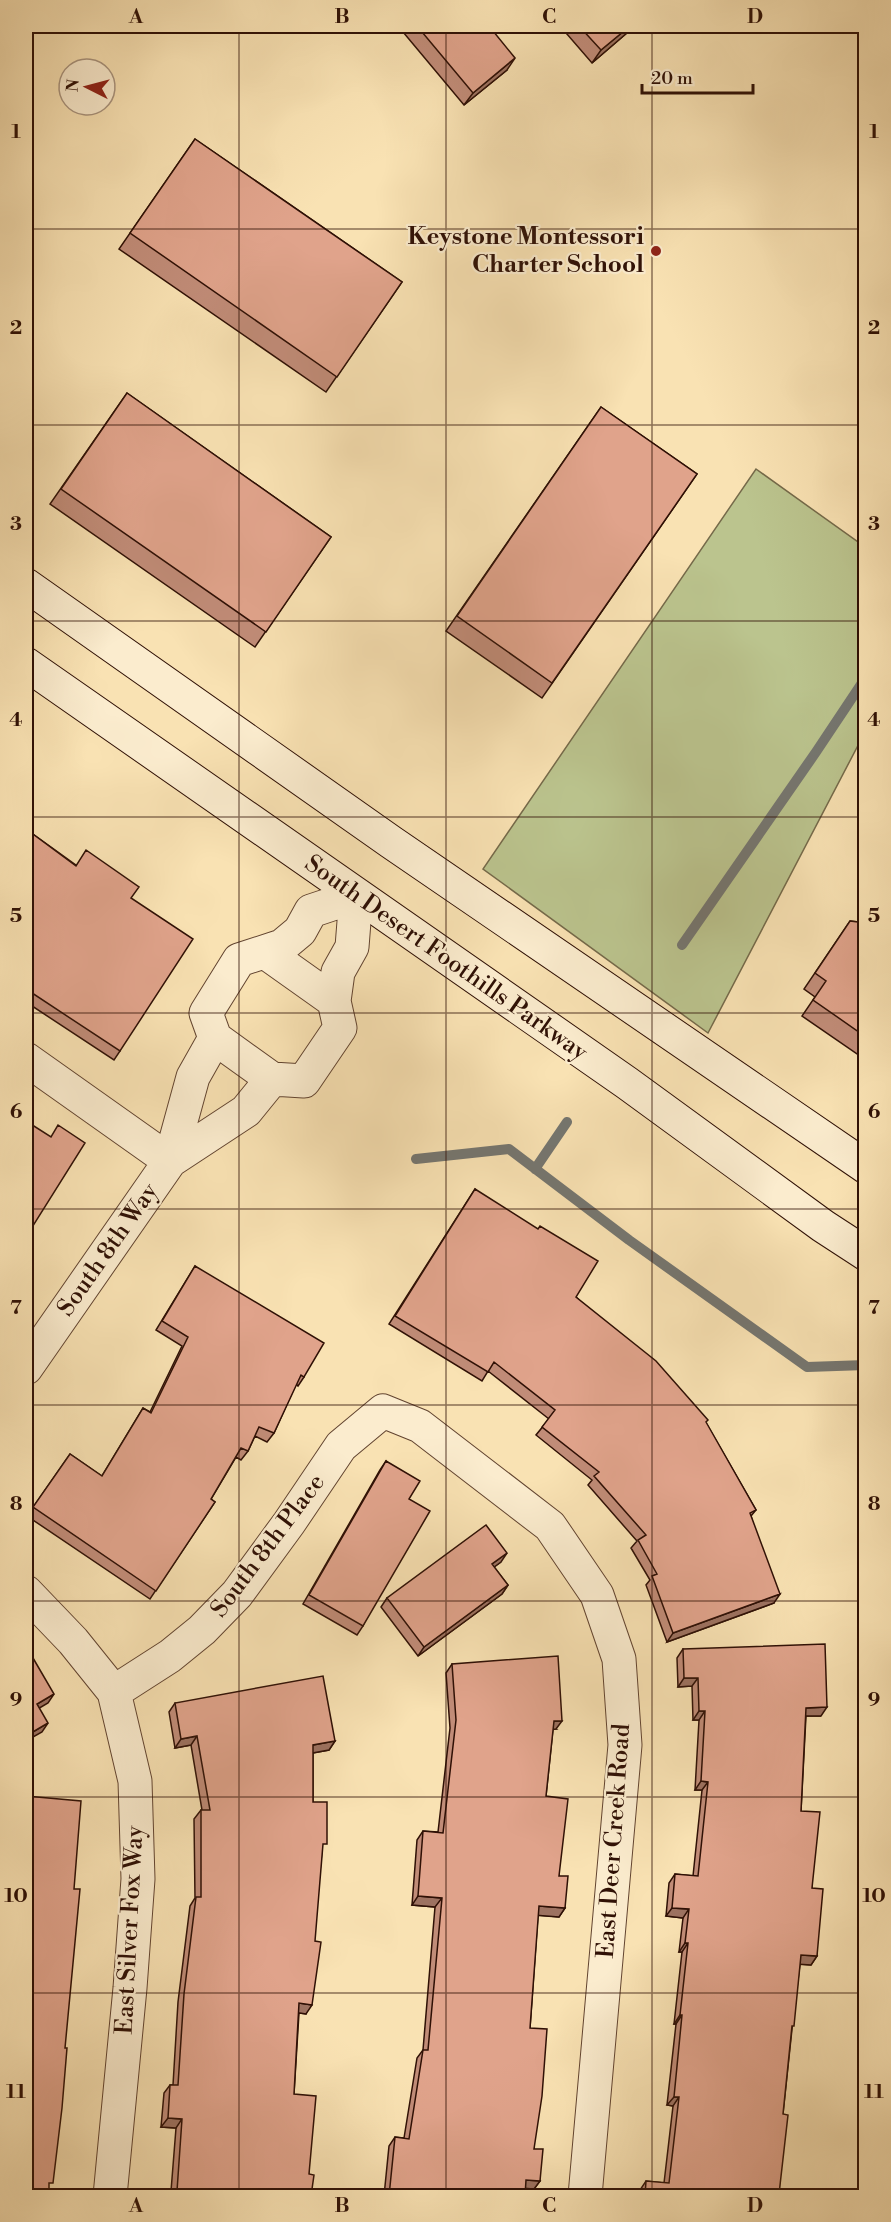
<svg xmlns="http://www.w3.org/2000/svg" width="891" height="2222" viewBox="0 0 891 2222" font-family="'Libre Bodoni',serif">
<rect width="100%" height="100%" fill="#f9e2b3"/>
<filter id="stains"><feTurbulence type="fractalNoise" baseFrequency=".00333" numOctaves="4"/><feColorMatrix values="0 0 0 0 .2 0 0 0 0 .09 0 0 0 0 .02 0 0 0 .5 -.17"/></filter>
<radialGradient id="worn" r=".72"><stop offset=".6" stop-color="#630" stop-opacity="0"/><stop offset="1" stop-color="#630" stop-opacity=".3"/></radialGradient>
<path fill="#bbc48e" stroke="#756a4a" stroke-width="1.5" d="M756 469 865 547V732L708 1033 483 869Z"/>
<g fill="none" stroke-linecap="round" stroke-linejoin="round">
<path stroke="#757670" stroke-width="10" d="M682 945 816 752 866 677
M416 1159 509 1149 629 1240 807 1367 866 1365
M535 1169 567 1122"/>
<g stroke="#624430" stroke-width="35">
<path id="street" d="M265 952 334 1001
M215 1038 272 1079
M26 1059 170 1161
M26 1368 170 1161 193 1077 215 1038 206 1013 239 960 282 946 300 931 311 911 356 896 352 947 338 972 334 1001 340 1028 304 1081 272 1079 246 1111 170 1161
M26 1592 73 1641 114 1692 135 1781 138 1879 130 1988 110 2196
M114 1692 170 1656 202 1630 237 1594 289 1523 341 1446 383 1411 420 1426 550 1526 597 1595 619 1659 625 1745 585 2196"/>
</g>
<g stroke="#2f1005" stroke-width="35">
<path id="secondary" d="M26 585 391 842 866 1167
M26 664 627 1083 823 1226 866 1254"/>
</g>
<use href="#street" stroke="#fbecce" stroke-width="33"/>
<use href="#secondary" stroke="#fbecce" stroke-width="33"/>
</g>
<path fill="#c18c78" stroke="#2f1005" stroke-width="1.5" d="M398 26H489L507 70 464 105Z
M560 26H635L592 63Z
M642 26H665L657 33Z
M195 139 402 282 326 392 119 249Z
M127 393 331 537 255 647 50 504Z
M601 407 697 474 542 698 446 631Z
M26 829 76 865 131 898 120 1051 114 1060 26 1002Z
M850 921 866 923V1060L802 1016 815 997 804 989Z
M475 1189 576 1297 706 1423 756 1510 751 1516 774 1603 667 1642 646 1585 650 1580 631 1548 637 1541 588 1485 592 1480 536 1435 549 1419 488 1371 482 1381 389 1324Z
M195 1266 304 1377 298 1386 296 1384 274 1433 267 1442 255 1436 248 1451 241 1460 236 1457 211 1499 215 1502 150 1599 27 1516 70 1454 102 1476 143 1408 150 1412 182 1346 156 1330Z
M386 1461 409 1499 363 1626 357 1635 303 1604 380 1470Z
M501 1562 494 1567 508 1585 502 1594 418 1656 381 1607 387 1598Z
M683 1649 821 1716H806L801 1811 812 1888 817 1956 811 1965 800 1964 792 2029 783 2114 779 2194 789 2196H639L640 2190 646 2181 664 2183 673 2106 667 2105 676 2024H674L682 1952H679L683 1918 666 1916 669 1883 675 1874 693 1876 702 1790H695L699 1720H693L692 1686 678 1687 677 1658Z
M452 1664 556 1729H553L546 1796 559 1876 565 1908 559 1917 538 1915 530 2028 534 2149 540 2181 534 2189H526L525 2196H384L389 2146 395 2137 404 2138 417 2058 423 2050 435 1907 412 1905 417 1840 423 1831 438 1832 450 1728 446 1673Z
M175 1703 335 1741 329 1750 313 1753V1802L322 1851 306 2014 299 2013 294 2094 309 2174 311 2196H156L161 2189 171 2191 176 2128 161 2127 164 2093 170 2085H173L178 2002 190 1906 195 1898 194 1819 201 1810H202L191 1745 175 1748 169 1712Z"/>
<path fill="#9d7261" stroke="#2f1005" stroke-width="1.5" d="M630 26H635L592 63 601 50Z
M662 26H665L657 33Z
M515 58 507 70 464 105 473 93Z
M507 1553 501 1562 486 1573 492 1564Z
M508 1585 502 1594 418 1656 424 1647Z
M780 1594 774 1603 667 1642 673 1633Z
M684 1678H698L692 1686 678 1687Z
M54 1694 48 1703 31 1713 37 1704Z
M827 1707 821 1716H800L806 1708Z
M699 1711H705L699 1720H693Z
M554 1721H562L556 1729 548 1730Z
M48 1723 42 1732 26 1741V1736Z
M197 1736 191 1745 175 1748 181 1739Z
M335 1741 329 1750 307 1754 313 1745Z
M701 1781 708 1782 702 1790H695Z
M418 1896 442 1898 435 1907 412 1905Z
M539 1906 565 1908 559 1917 533 1915Z
M672 1908 689 1909 683 1918 666 1916Z
M685 1943H688L682 1952H679Z
M801 1955 817 1956 811 1965 795 1964Z
M299 2003 312 2005 306 2014 293 2012Z
M680 2015H682L676 2024H674Z
M674 2097H679L673 2106 667 2105Z
M168 2118 182 2119 176 2128 161 2127Z
M526 2180 540 2181 534 2189 520 2188Z"/>
<path fill="#e0a38b" stroke="#2f1005" stroke-width="1.5" d="M417 26H489L515 58 473 93Z
M579 26H630L601 50Z
M195 139 402 282 337 377 130 233Z
M127 393 331 537 266 632 61 489Z
M601 407 697 474 552 683 457 616Z
M26 829 76 866 86 850 139 887 131 898 193 939 120 1051 26 989 30 984 26 981Z
M850 921 866 923V1037L813 1000 826 981 815 973Z
M26 1121 51 1137 58 1125 85 1143 26 1237Z
M475 1189 538 1229 540 1226 598 1261 576 1297 656 1361 708 1420 706 1422 756 1510 750 1513 780 1594 673 1633 652 1576 657 1574 638 1540 646 1535 594 1476 599 1472 542 1427 555 1410 494 1362 488 1372 395 1316Z
M195 1266 324 1343 304 1377 301 1375 274 1433 259 1427 248 1451 241 1448 211 1499 215 1502 156 1591 33 1507 70 1454 102 1476 143 1408 151 1413 188 1337 162 1321Z
M386 1461 420 1481 409 1499 430 1511 363 1626 309 1595Z
M486 1525 507 1553 492 1564 508 1585 424 1647 387 1598Z
M825 1644 827 1707 806 1708 801 1811 820 1812 812 1888 823 1889 817 1956 801 1955 794 2026H792L783 2114 788 2115 779 2194H789V2196H645L646 2181 669 2183 679 2097H674L682 2015H680L688 1943H685L689 1909 672 1908 675 1874 698 1876 708 1782 701 1781 705 1711H699L698 1678H684L683 1649Z
M558 1656 562 1721H554L546 1796 568 1799 559 1876H568L565 1908 539 1906 530 2028 547 2029 542 2096 534 2149H543L540 2181 526 2180 525 2196H389L395 2137 409 2139 423 2050H428L442 1898 418 1896 423 1831 443 1833 456 1720 452 1664Z
M33 1658 54 1694 37 1704 48 1723 26 1736V1662Z
M323 1676 335 1741 313 1745V1802H327V1844H323L315 1941 321 1942 312 2005 299 2003 294 2094 316 2096 309 2174 314 2175 311 2196H160L161 2189 177 2191 182 2119 168 2118 170 2085H178L184 1994 196 1897H201V1810H210L197 1736 181 1739 175 1703Z
M26 1738 31 1747 26 1750Z
M26 1796 81 1801 74 1889H80L65 2048H67L62 2108 53 2183H49V2196H26Z"/>
<path fill="none" stroke="#2f1005" stroke-width="1.5" stroke-opacity="0.55" d="M239 26V2196M446 26V2196M652 26V2196M26 229H866M26 425H866M26 621H866M26 817H866M26 1013H866M26 1209H866M26 1405H866M26 1601H866M26 1797H866M26 1993H866"/>
<circle fill="#8f2418" stroke="#fbecce" stroke-width="2" cx="656" cy="251" r="6"/>
<g text-anchor="middle" dominant-baseline="central" stroke-width="4.5" stroke-linejoin="round" paint-order="stroke">
<g font-size="24" font-weight="bold" fill="#2f1005" stroke="#fbecce" text-anchor="end">
<text x="644" y="237">Keystone Montessori<tspan x="644" dy="28">Charter School</tspan></text>
</g>
<g font-size="24" fill="#2f1005" stroke="#fbecce">
<text transform="translate(446 958) rotate(35)">South Desert Foothills Parkway</text>
<text transform="translate(108 1250) rotate(-55)">South 8th Way</text>
<text transform="translate(268 1546) rotate(-53)">South 8th Place</text>
<text transform="translate(614 1841) rotate(-86)">East Deer Creek Road</text>
<text transform="translate(130 1930) rotate(-87)">East Silver Fox Way</text>
</g>
</g>
<rect width="891" height="2222" fill="none" stroke="#f9e2b3" stroke-width="66"/>
<g transform="translate(87 87) rotate(276)"><circle r="28" fill="#fbecce" stroke="#a9947e" stroke-width="1.5"/>
<path d="M0-4.5L10 22L0 15L-10 22Z" fill="#8f2418"/>
<text y="-9" font-size="16" font-weight="bold" text-anchor="middle" fill="#2f1005">N</text>
</g>
<path d="M642 84v9h111v-9" fill="none" stroke="#2f1005" stroke-width="3"/>
<text x="651" y="84" font-size="18" fill="#2f1005" stroke="#fbecce" stroke-width="4.5" paint-order="stroke">20 m</text>
<rect x="33" y="33" width="825" height="2156" fill="none" stroke="#2f1005" stroke-width="2"/>
<g font-size="20" text-anchor="middle" font-weight="bold" fill="#2f1005">
<text x="136" y="23">A</text>
<text x="342" y="23">B</text>
<text x="549" y="23">C</text>
<text x="755" y="23">D</text>
<text x="16" y="138">1</text>
<text x="874" y="138">1</text>
<text x="16" y="334">2</text>
<text x="874" y="334">2</text>
<text x="16" y="530">3</text>
<text x="874" y="530">3</text>
<text x="16" y="726">4</text>
<text x="874" y="726">4</text>
<text x="16" y="922">5</text>
<text x="874" y="922">5</text>
<text x="16" y="1118">6</text>
<text x="874" y="1118">6</text>
<text x="16" y="1314">7</text>
<text x="874" y="1314">7</text>
<text x="16" y="1510">8</text>
<text x="874" y="1510">8</text>
<text x="16" y="1706">9</text>
<text x="874" y="1706">9</text>
<text x="16" y="1902">10</text>
<text x="874" y="1902">10</text>
<text x="16" y="2098">11</text>
<text x="874" y="2098">11</text>
<text x="136" y="2212">A</text>
<text x="342" y="2212">B</text>
<text x="549" y="2212">C</text>
<text x="755" y="2212">D</text>
</g>
<rect width="100%" height="100%" filter="url(#stains)"/>
<rect width="100%" height="100%" fill="url(#worn)"/>
</svg>
